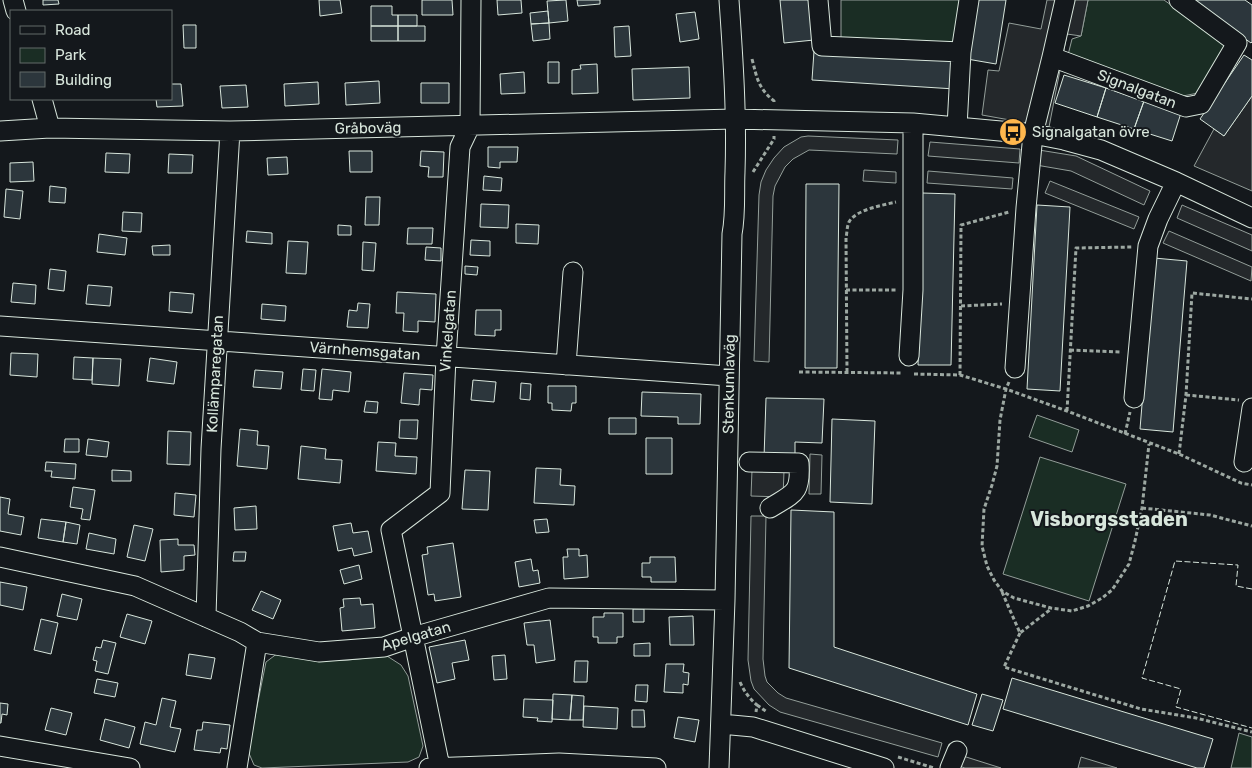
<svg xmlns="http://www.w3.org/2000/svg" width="1252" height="768" viewBox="0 0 1252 768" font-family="Rubik,sans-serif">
<rect width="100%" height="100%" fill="#14181c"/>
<path fill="#1a2d24" stroke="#939e99" d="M841 0H962L955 45 897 39H841Z
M1088 0H1164L1227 45 1198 93 1183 96 1153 86 1068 55 1072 39 1081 36Z
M1037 415 1079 430 1072 452 1029 437Z
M1040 457 1126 484 1089 601 1003 574Z
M278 653 318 661 348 660 387 656 401 665 408 676 423 746 419 757 408 762 262 768 254 765 248 751 266 662Z
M1239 733 1252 737V768H1231Z"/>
<path fill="#24282b" stroke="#939e99" d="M1047 0H1088L1081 36 1067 34 1049 127 982 115 988 70 999 71 1009 23 1041 29Z
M1252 96V191L1194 166 1214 129 1224 136Z
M808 136 898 140 897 154 809 150 793 159 785 167 775 186 773 196 769 362 754 361 759 195 761 182 766 170 774 158 784 147 801 137Z
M930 142 1020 149 1019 163 928 156Z
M1039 150 1076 156 1150 191 1144 205 1071 171 1036 165Z
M864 170 896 172V183L863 181Z
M928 171 1013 178 1012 189 927 183Z
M1050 181 1139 217 1134 229 1045 193Z
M1182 205 1252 235V251L1177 218Z
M1169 231 1252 267 1251 281 1163 243Z
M810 454 822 455 821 494H809Z
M752 470 784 471 783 497 751 496Z
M751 516H766L763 659 765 676 767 682 778 693 786 698 942 743 938 757 780 712 769 705 754 689 751 681 748 660Z
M963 756 1001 768H965L959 766Z
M1081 757 1117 768H1078Z"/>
<path fill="#2c363c" stroke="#d8e6dc" d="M43 0H58L59 4 43 5Z
M319 0H340L342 13 320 16Z
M422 0H452L453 15H422Z
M497 0H521L522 13 498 15Z
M566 0 568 21 549 23 547 1Z
M577 0H600V4L578 6Z
M780 0H810L814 40 784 43Z
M976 0H1006L996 64 967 59Z
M1191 0H1245L1252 5V42L1251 43Z
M371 6H392V15H398V26H371Z
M548 11 549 23 531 24 530 13Z
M695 12 699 39 680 42 676 14Z
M398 15H417V26H398Z
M549 23 550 39 533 41 531 24Z
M183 25H196V48H184Z
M371 26H398V41H371Z
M398 26H425V41H398Z
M629 26 631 56 615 57 614 27Z
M814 51 956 60 955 89 812 80Z
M1244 55 1252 60V96L1224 136 1200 119Z
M548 62H559V83H548Z
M597 64 598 93 572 94V70L581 69 580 65Z
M689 67 690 98 633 100 632 69Z
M524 72 525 93 501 94 500 74Z
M1064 75 1106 88 1097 117 1055 103Z
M379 81 380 103 346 105 345 83Z
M318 82 319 104 285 106 284 84Z
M421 83H449V103H421Z
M171 84H181L183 106 157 107 156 99H171Z
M246 85 248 107 222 108 220 86Z
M1106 88 1144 101 1134 129 1097 117Z
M1144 101 1181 113 1172 141 1134 129Z
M488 147H518L517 162H500V168L488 167Z
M349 151H372V172H350Z
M421 151 444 152 443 177H428L429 167 420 166Z
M106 153 130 154 129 173 105 172Z
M169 154 193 155 192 173H168Z
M287 157 288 174 268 175 267 158Z
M33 162 34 181 10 182V163Z
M484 176 502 178 501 191 483 190Z
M806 184H839L837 368H805Z
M50 186 66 188 65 203 49 202Z
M6 189 23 191 20 219 4 217Z
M922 193 955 194 951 365H918Z
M366 197H380L379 225H365Z
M481 204 509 205 508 228 480 227Z
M1037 205 1070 207 1060 391 1027 389Z
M123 212 142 213 141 232 122 231Z
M516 224 539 225 538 244 516 243Z
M338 225 351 226V235H338Z
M408 228H433L432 244H407Z
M247 231 272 233V244L246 242Z
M99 234 127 238 125 255 97 252Z
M471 240 490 241V256L470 255Z
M288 241 308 242 306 274 286 273Z
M363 242 376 243 374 271 362 270Z
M170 245V255H153L152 246Z
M426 247 441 248V261L425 260Z
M1154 258 1187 261 1173 432 1140 429Z
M465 266 478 267 477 275 465 274Z
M50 269 66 271 64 291 48 289Z
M13 283 36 285 35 304 11 302Z
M88 285 112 287 110 306 86 304Z
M170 292 194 294 192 313 169 311Z
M397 292 436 294 435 322 418 321V332L403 331 404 313H396Z
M358 303 370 304 368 328 347 327 349 310 357 311Z
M262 304 286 306 285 321 261 319Z
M476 310H501V330H495V336L475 335Z
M11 353 38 354 37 377 10 375Z
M74 357 93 358 92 380 73 379Z
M93 358 121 359 119 386 92 384Z
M150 358 177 362 174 384 147 381Z
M303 369 316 370 314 391 301 390Z
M322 369 351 372 349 392 333 390 332 400 319 399Z
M255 370 283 372 281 389 253 387Z
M404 373 433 375 432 390 420 389 419 405 401 403Z
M473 380 496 382 494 402 471 400Z
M521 383 531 384 530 400 520 399Z
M548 386H576V403H572L571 411 552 410V403H548Z
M642 392 701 394 700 424H678V417L641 416Z
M766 398 824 399 822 443 795 442V459L764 458Z
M366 401 378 402 377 413 364 412Z
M609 418H636V434H609Z
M832 419 875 421 872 504 830 502Z
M400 420H418L417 439 399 438Z
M240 429 258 431 257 445 269 446 267 469 237 466Z
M168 431 191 432 190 465 167 464Z
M646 438H672V474H646Z
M65 439H79V452H64Z
M88 439 109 442 107 457 86 455Z
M378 442 396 443 395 456 417 457 416 474 376 471Z
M301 446 326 449 325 459 342 460 340 483 298 479Z
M46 462 76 464 75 479 51 477 52 471H45Z
M536 468 561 469 560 485 575 486 574 505 534 503Z
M112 470 131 471V481H112Z
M465 470 490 471 488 510 462 509Z
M73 487 95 490 90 520 81 519 83 509 70 507Z
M175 493 196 495 194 517 174 515Z
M0 497 10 499 8 514 24 517 21 535 0 531Z
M256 506 257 529 235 530 234 508Z
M791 510 834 512V647L977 694 968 725 789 668Z
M41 519 66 522 63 542 38 538Z
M547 519 549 532 536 533 534 520Z
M66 522 80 525 77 544 63 542Z
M351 523 353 533 368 531 372 552 354 556 352 548 338 551 333 526Z
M134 525 153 529 145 561 127 557Z
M89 533 116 539 114 554 86 549Z
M178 539V545H194L195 555 184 556V570L161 572 160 540Z
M453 543 461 597 435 601 434 594 428 595 422 555 428 554 427 547Z
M567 549H579V556L587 555 588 577 564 579 563 557H568Z
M234 552H246L245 561H233Z
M650 557H675L676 582H651V577H642V563H650Z
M531 559 533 571 538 570 540 583 519 587 515 562Z
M359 565 362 579 344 584 340 570Z
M0 582 27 587 23 610 0 605Z
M261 591 281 600 273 619 252 610Z
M62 594 82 599 77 620 57 616Z
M360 598 361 605 373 604 375 628 342 631 340 608 344 607 343 599Z
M633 609H644V622H633Z
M604 613H623V637H617V643H598V637H593V617H604Z
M127 614 152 621 145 644 120 637Z
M693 616 694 645H670L669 617Z
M41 619 58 623 51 654 34 650Z
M550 620 555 660 536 663 534 645H527L524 623Z
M103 640 116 643 108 674 95 671 97 661 93 660 96 647 101 648Z
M465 640 469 660 452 663 455 679 437 683 429 647Z
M650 643V656H634V644Z
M189 654 215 658 211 679 186 675Z
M505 655 507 679 494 680 492 656Z
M575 661H588L587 682H574Z
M666 664H684L683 672 689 673 688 685 683 684V693L664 692Z
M1012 678 1213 739 1204 768H1197L1003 709Z
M97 679 118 683 115 697 94 693Z
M636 685H648L647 702 635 701Z
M553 694 572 695 570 720 552 719Z
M982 694 1003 700 993 731 972 725Z
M572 695 584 696 583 720H570Z
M162 698 176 701 170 727 181 729 175 752 140 744 145 722 156 725Z
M524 699 553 700 552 722 537 721 538 718 523 717Z
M0 703 8 704 7 715 2 714 1 723H0Z
M584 706 618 708 617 729 583 727Z
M51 708 72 713 66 735 45 730Z
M632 710H644L645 727H632Z
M678 717 699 720 695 742 674 738Z
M105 719 135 727 129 748 100 740Z
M203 722 230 725 227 749 221 748 220 753 194 750 197 730H202Z"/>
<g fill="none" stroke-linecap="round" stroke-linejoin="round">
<g stroke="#d8e6dc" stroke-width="21">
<path id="minor" d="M13 0 16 11
M818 0 822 46 961 52 969 0
M1052 57 1186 107 1201 104 1237 43 1179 0
M42 99 50 128
M957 127 961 52
M0 131 50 128 230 131 735 119 913 123 1033 134 1064 140 1101 150 1176 182 1252 218
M0 326 729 376
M909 356 913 290V123
M566 365 573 272
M1015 368 1026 208 1033 134 1052 57 1065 0
M1134 398 1148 246 1158 219 1176 182
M749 462 799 463C801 494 794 493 770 508
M1244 462 1252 408
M0 557 135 586 240 632 257 642 319 652 384 647 413 637 549 598 725 600
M206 617 211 449 230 131
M721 724 753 727 884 768
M0 746 130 768
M440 767 391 530 440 493 446 357 460 147 470 126 471 0
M237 768 257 642
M429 768 559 763 656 768
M719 768 725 600 732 234C736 213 734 193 735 172 737 115 733 57 729 0
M950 768 957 751"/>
</g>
<path stroke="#9da8a2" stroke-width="3" stroke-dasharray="4 2.5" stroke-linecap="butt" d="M752 59C757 78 758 88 774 101V103
M753 172 774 139V136
M846 290H897
M961 306 1002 304
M1070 350 1122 352
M799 372 903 373
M847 372 846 238C847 233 847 226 849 222 855 210 883 205 896 202
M914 374 960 375 1006 389 1067 411 1179 454 1241 483 1252 485
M960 375 961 225 1009 212
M1009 382 1006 389 1000 420 997 466 992 485 984 509 982 546 987 566 994 580 1002 591 1014 598 1051 608 1072 611 1088 606 1102 598 1112 590 1129 564 1135 541 1142 508 1149 444
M1186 395 1239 400
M1067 411 1076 248 1132 247
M1125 434 1130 412
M1179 454 1186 395 1192 293 1252 299
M1142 508 1210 515 1252 526
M1002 592 1020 633 1051 609
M1020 633 1004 667 1141 709 1196 718 1252 732
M740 682C744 691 749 698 757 705L756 712
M757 705 767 712
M898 757 934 768"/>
<use href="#minor" stroke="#14181c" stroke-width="19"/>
<path stroke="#d8e6dc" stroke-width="1" stroke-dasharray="6 2.5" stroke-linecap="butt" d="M1252 589 1236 586 1238 565 1175 561 1142 678 1181 689 1176 707 1252 728"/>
</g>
<defs>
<g id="bus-disc" transform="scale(1.4375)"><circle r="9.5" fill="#ffb74d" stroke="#14181c"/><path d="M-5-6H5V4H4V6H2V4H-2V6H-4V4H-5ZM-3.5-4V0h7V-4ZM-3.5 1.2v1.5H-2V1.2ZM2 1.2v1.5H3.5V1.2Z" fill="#111"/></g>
</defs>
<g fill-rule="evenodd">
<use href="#bus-disc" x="1013" y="132"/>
</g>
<g text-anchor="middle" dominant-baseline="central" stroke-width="4" stroke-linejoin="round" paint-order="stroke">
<g font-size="15" fill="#d8e6dc" stroke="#14181c">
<text transform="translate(1137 89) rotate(21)">Signalgatan</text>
<text transform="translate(368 128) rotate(-1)">Gråboväg</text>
<text transform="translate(448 331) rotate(-86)">Vinkelgatan</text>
<text transform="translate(365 351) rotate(4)">Värnhemsgatan</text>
<text transform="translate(215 374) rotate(-87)">Kollämparegatan</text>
<text transform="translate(729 384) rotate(-89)">Stenkumlaväg</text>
<text transform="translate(416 636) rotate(-16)">Apelgatan</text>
</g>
<g font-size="15" fill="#d8e6dc" stroke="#14181c" text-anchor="start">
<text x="1032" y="132">Signalgatan övre</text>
</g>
<g font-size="20" font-weight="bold" fill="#d8e6dc" stroke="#14181c">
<text x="1109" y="519">Visborgsstaden</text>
</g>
</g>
<rect x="10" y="10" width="162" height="90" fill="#14181c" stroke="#626a69"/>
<rect x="20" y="26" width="25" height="8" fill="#14181c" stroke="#626a69"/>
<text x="55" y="35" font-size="15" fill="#d8e6dc">Road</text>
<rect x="20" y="48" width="25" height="15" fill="#1a2d24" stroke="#626a69"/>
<text x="55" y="60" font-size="15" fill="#d8e6dc">Park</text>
<rect x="20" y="72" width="25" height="15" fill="#2c363c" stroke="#626a69"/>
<text x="55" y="85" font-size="15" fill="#d8e6dc">Building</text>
</svg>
